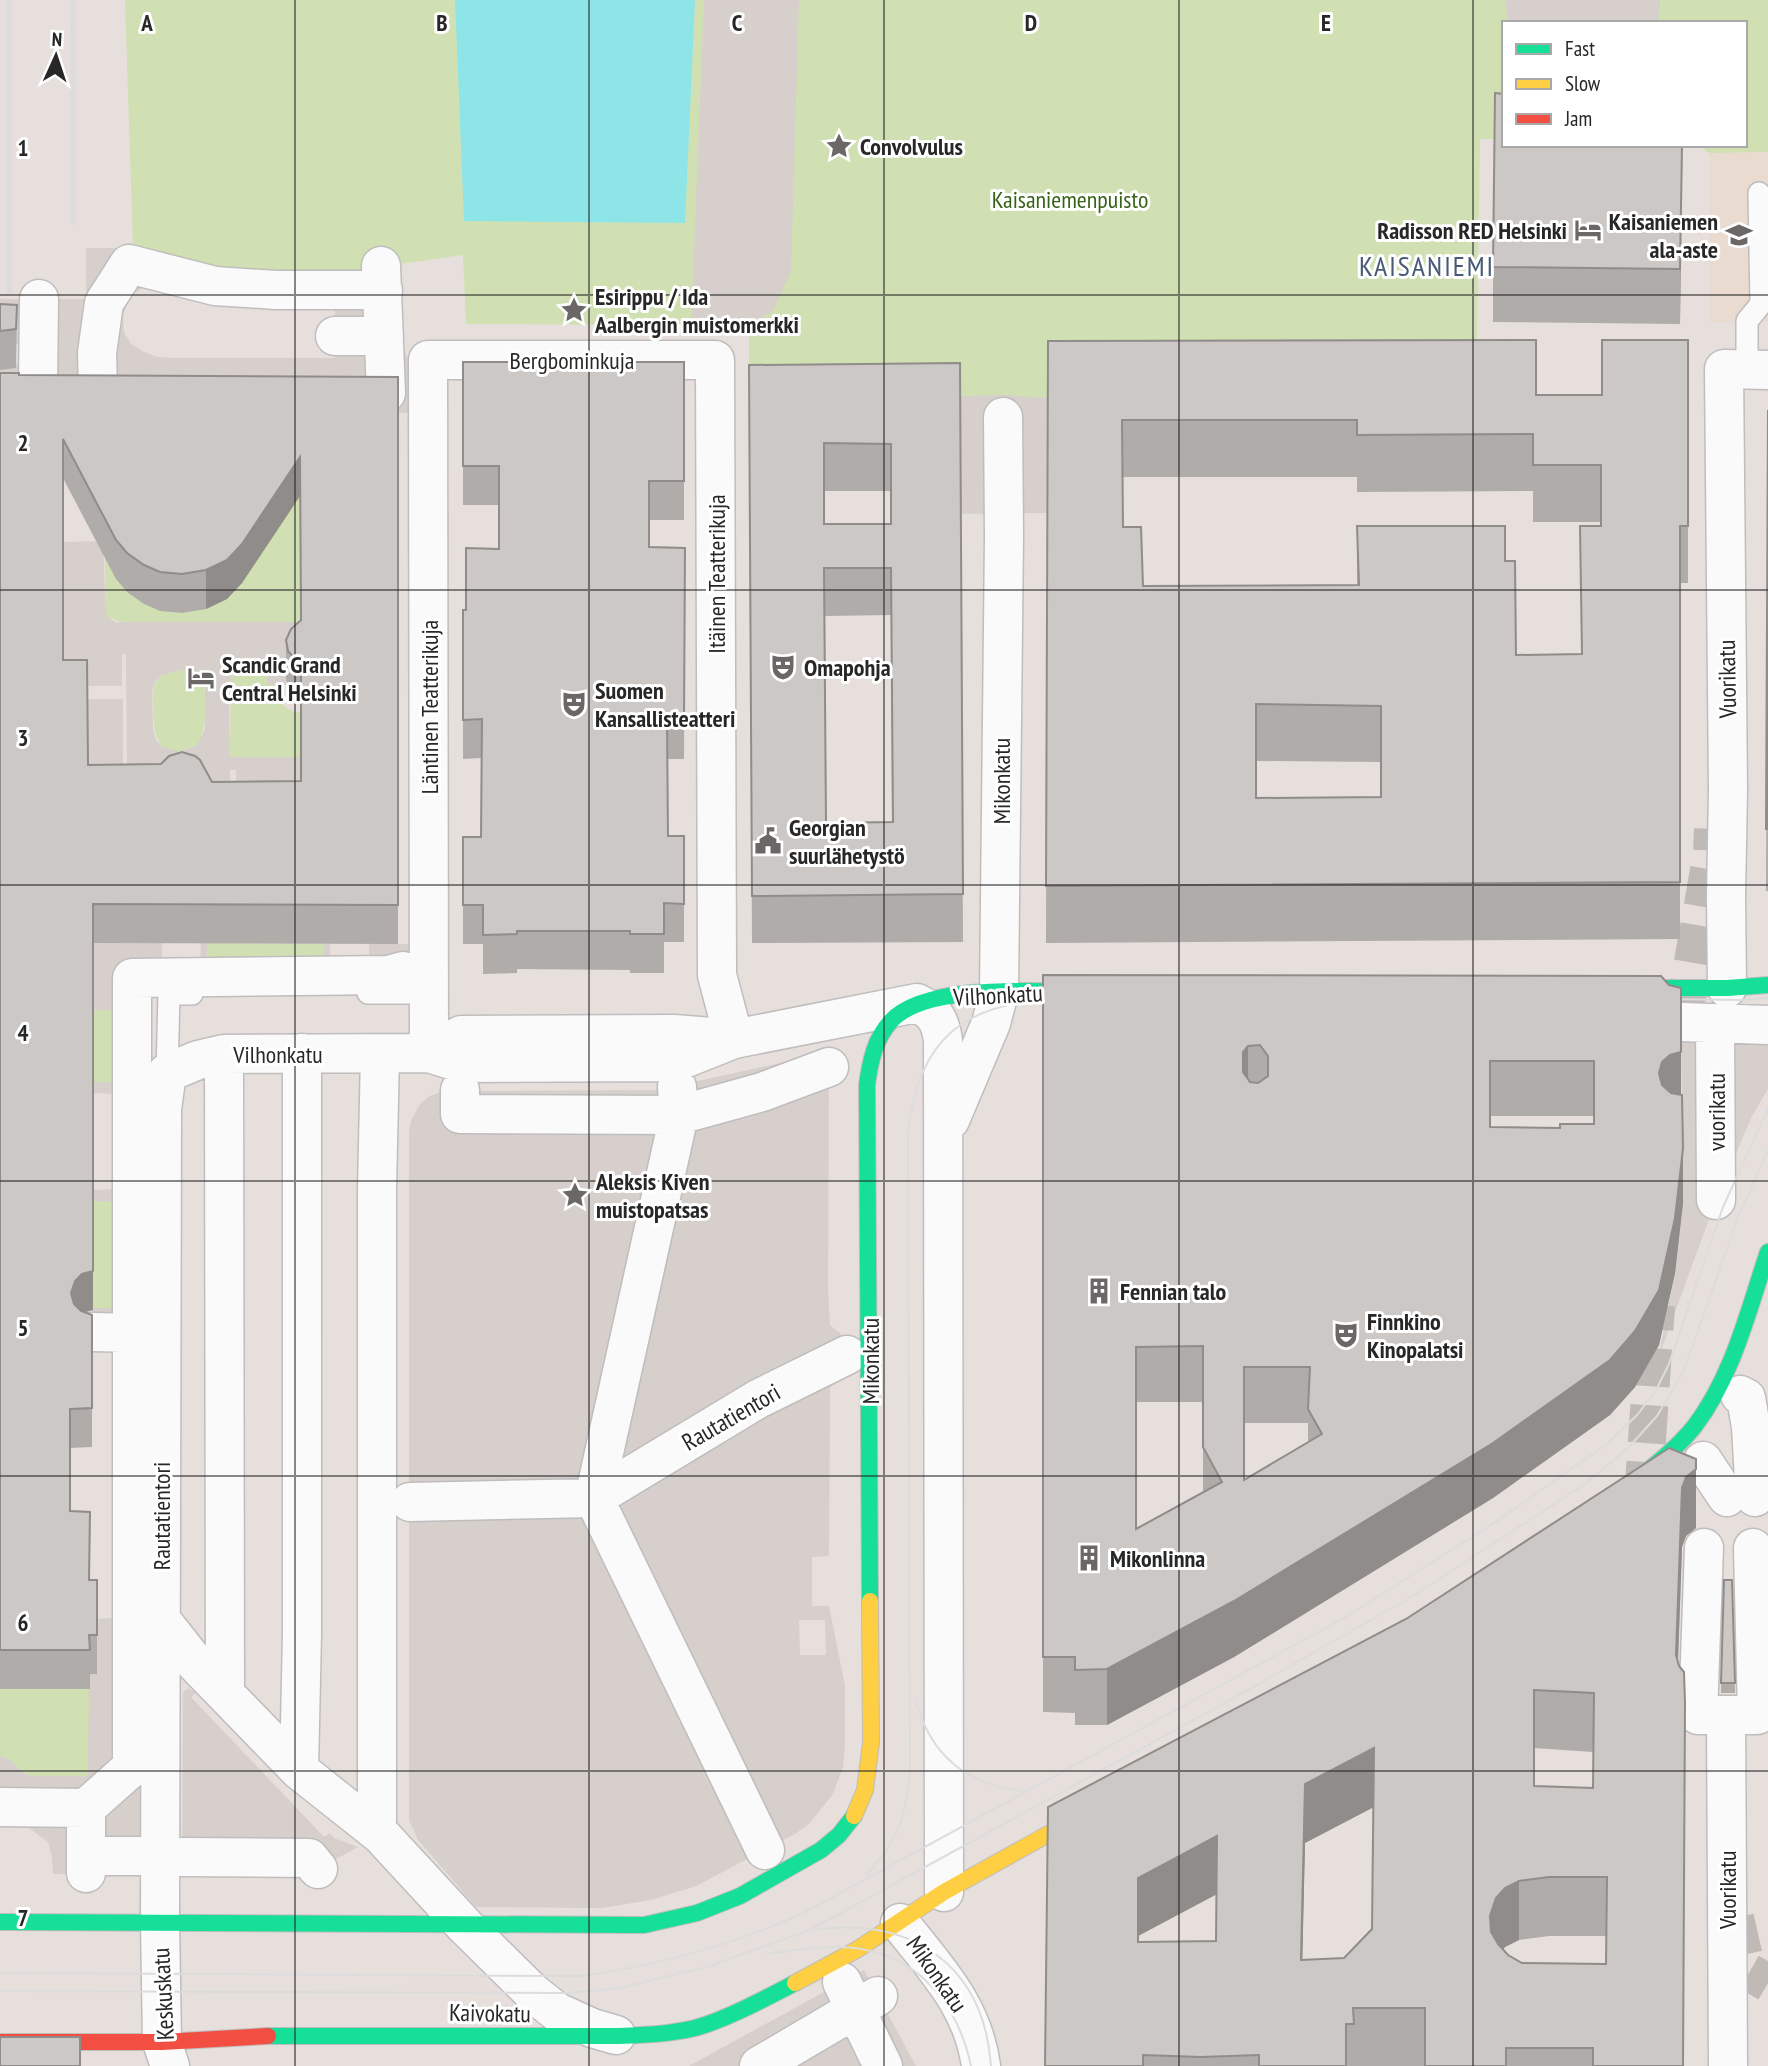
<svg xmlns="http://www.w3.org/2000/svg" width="1768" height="2066" viewBox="0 0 1768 2066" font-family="'PT Sans Narrow',sans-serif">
<rect width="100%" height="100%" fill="#e6dfdb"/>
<path fill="#e9dbcf" d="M1768 152V321L1709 322V153Z"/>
<path fill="#d1e0b3" d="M125 0H1768V152L1709 153 1697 145H1745V23H1504V139H1480L1476 397 1048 398 995 396 960 411 749 412V325L466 324 463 255 338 273 247 276 133 248Z
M300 487V622L124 623 108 617 106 613 105 554 116 579 127 592Z
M253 663H267V685H275C277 701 285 711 301 713V757L230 758 231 678 241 666Z
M182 670C189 672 197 673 201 680 210 693 206 733 197 745 161 765 153 738 153 708 153 699 151 688 157 681 162 672 173 671 182 670Z
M207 943 324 944V970L207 969Z
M93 1010H117L116 1082H93Z
M93 1201H115V1308H93Z
M0 1689H90L88 1777 31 1776C19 1772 13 1760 0 1756Z"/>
<path fill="#d6cfcb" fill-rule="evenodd" d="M704 0H799L791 271 773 311 750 325H691Z
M1505 0H1660V9L1657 23H1508Z
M86 248H133L226 273H338L362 269 400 334 404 350 417 381 418 413 0 414V364H18V344L0 343V299H86ZM147 285 335 302V358H172L157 357 144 352 131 344 124 332 123 315 130 296Z
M1007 395 1048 398V513L961 514 960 396Z
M103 541 106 613 108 617 115 622H300L286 685H267V663H253L241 666 235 670 231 678 229 689 230 757H301V820H237L236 770H230L231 821 88 804 87 699H123V771H127L126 654H122V686H62L63 542ZM182 670 192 672 201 679 205 689V729L197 745 180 752 163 747 156 740 153 729 152 692 155 682 162 675Z
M93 943H162V970H200L201 943H207V969L323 970 324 944H330V969H369V944H414L413 952 403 971 390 981 381 984 143 987 142 1873 53 1874 52 1857 48 1842 29 1828 0 1827V1756L10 1760 25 1774 31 1776H88L89 1674 97 1673V1619L113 1618V1562L119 1561V1438L114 1437V1393L118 1392V1350L113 1349V1342H93V1308H115V1202L93 1201V1190L118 1189V1094L93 1093V1082H116L117 1010H93Z
M1768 1012V1089L1752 1116 1716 1200 1658 1359 1675 1273 1683 1203 1681 1022Z
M826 1053 829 1067 828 1289 830 1325 847 1339V1371L830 1388 829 1556 812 1557V1606H829L845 1686V1745L843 1767 833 1794 809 1824 795 1834 696 1886 651 1900 602 1908 476 1907 418 1840 409 1820V1132L411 1121 420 1104 430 1096 443 1091 657 1090ZM799 1620H825L826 1655H800Z
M188 1688 196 1693 191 1697 324 1837 330 1833 334 1838 358 1847 318 1869 182 1872 183 1692Z
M864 1970 916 2066H689L842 1982Z"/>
<path fill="#8ee5e8" d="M455 0H695L685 223 464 221Z"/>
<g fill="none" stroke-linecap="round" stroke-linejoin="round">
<path stroke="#c0bab7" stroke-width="38" stroke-dasharray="38 19" stroke-linecap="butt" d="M1683 1019 1712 853 1713 829
M1643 1500 1656 1305
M1735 1918 1747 1971 1768 1983"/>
<g stroke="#bfbdbd" stroke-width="24">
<path id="lane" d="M1747 370V321L1761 304 1759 193
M368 993H429
M167 1073 169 994H192"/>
</g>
<g stroke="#bfbdbd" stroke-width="41">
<path id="street" d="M381 266 386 393
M335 336H384
M38 390 39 299
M98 390 97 353 104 303 129 264 215 286 276 290H383
M1727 988 1726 896 1728 791 1724 369 1768 370
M1681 1022 1768 1025
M1715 1023 1716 1200
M429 1053 428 360H715L717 975 734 1039
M429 1053 461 1035 674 1034 725 1038
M224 1054 225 1693
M677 1087 679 1115 594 1498 758 1399 847 1355
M460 1090V1114L679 1115 762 1092 829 1067
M950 1120 991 1023 999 993 1004 536 1003 417
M93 1332 134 1333
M1740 1395 1746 1398 1751 1427 1755 1497
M1703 1461 1727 1497
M410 1502 594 1498 765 1850
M1704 1548 1698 1715H1757L1753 1548
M162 1621 196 1664 299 1770 381 1835 465 1926 533 1993 557 2012 592 2028 616 2035
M1726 1715 1728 2066
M299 1770 302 1634V1053
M0 1807 86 1808V1873
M86 1808 132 1767V978L388 975 403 971
M377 1831V1190L380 1054
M86 1856H142
M182 1857 309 1858 318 1869
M900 1923C936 1969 973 2006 981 2066
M842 1982 883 2066
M170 2066 162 2042 160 1922 162 1109 167 1073 198 1060 224 1054 429 1053 461 1063 676 1062 734 1039 917 1003C935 1012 940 1020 943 1040L944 1892
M759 2066 878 1996"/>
</g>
<g stroke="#bfbdbd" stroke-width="18">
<path id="fast" d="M1626 988H1727L1768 985
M1634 1482C1655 1465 1677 1448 1694 1427 1733 1376 1748 1311 1768 1252
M870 1601 867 1085C870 1062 875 1038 891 1021 927 982 1042 992 1093 992
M0 1922 644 1925 697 1913 740 1896 821 1850 839 1835 854 1816
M268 2036H619C645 2035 670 2034 695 2028 725 2020 768 1997 795 1983"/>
</g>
<g stroke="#bfbdbd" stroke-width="18">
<path id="slow" d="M854 1816 865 1790 871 1743 870 1601
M795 1983 858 1949 944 1892 1095 1808"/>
</g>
<g stroke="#bfbdbd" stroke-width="18">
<path id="jam" d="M0 2042H162L268 2036"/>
</g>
<use href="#lane" stroke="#fbfafa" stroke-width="21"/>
<use href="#street" stroke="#fbfafa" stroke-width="38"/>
<use href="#fast" stroke="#16e098" stroke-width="16"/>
<use href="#slow" stroke="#ffcf43" stroke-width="16"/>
<use href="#jam" stroke="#f24e42" stroke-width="16"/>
<path stroke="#dcdcdd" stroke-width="2" d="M1663 999 1740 1000 1768 998
M916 1699C929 1756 970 1788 1028 1791
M867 1874C900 1838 905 1818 910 1770L908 1134C917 1038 967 1000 1061 1000
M819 1929C915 1918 984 1967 991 2066
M767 1954C802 1949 841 1942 875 1952 929 1967 960 2014 971 2066
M712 1965 810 1930 1252 1688 1413 1596 1585 1484 1628 1448 1657 1416 1684 1370 1739 1215 1768 1150
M0 1973 580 1976C657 1966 731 1945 802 1914L1344 1618 1491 1525 1607 1444 1638 1414 1656 1390 1669 1364 1723 1207 1768 1109
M0 1991 570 1993 620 1988 719 1964"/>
<path stroke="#dcdcdd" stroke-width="5" d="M9 0V292
M73 223V0"/>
</g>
<path fill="#afaca9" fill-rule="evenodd" d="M1682 145 1680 324 1493 322V267Z
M0 304 17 305 16 368 0 370Z
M1688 340V583H1680V939L1046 943 1048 341 1536 395H1602ZM1123 477H1357V492L1533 491V522H1601V526H1580L1582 654 1516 655 1505 561 1357 526V585L1143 586 1123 527ZM1256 761 1381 762V797L1256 798Z
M463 362H684V520H649V547L685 548 684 759H668V836H684V942H664V973H630V970L517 969V973L483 974V944H463V837H481V758L463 759V610H466L499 549V505H463Z
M960 363 963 942 752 943 749 365ZM824 491H891V524H824ZM891 615 892 822 826 823 825 616Z
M0 373 19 375 398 377V944L93 943V1310L85 1312 92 1315V1447L70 1448V1511L90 1580H97V1674H90V1689H0ZM63 478 116 579 127 592 144 604 160 611 182 613 206 609 227 599 242 583 300 496V620L286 640V679L288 690 301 705V781L212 782 88 765 63 660Z
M1768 410V891H1766Z
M1043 975 1669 985 1681 1095 1683 1203 1675 1273 1659 1345 1635 1387 1610 1415 1493 1498 1234 1657 1107 1725H1075V1713L1043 1712ZM1490 1116H1594V1124L1560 1128 1490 1127ZM1136 1402H1203V1492L1136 1529ZM1244 1423H1308V1443L1244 1480Z
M1696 1528 1686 1536 1682 1547 1678 1664 1683 2066H1045L1048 1807ZM1534 1748 1593 1752V1788L1534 1786ZM1373 1807 1372 1929 1344 1958 1302 1960 1305 1843ZM1217 1894 1216 1941 1138 1942V1936ZM1549 1936H1607L1606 1964 1522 1963 1508 1955 1503 1950 1505 1947 1519 1940Z
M1724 1580H1732L1735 1693H1721Z"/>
<path fill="#8f8c8a" d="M1682 145 1680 324V269Z
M300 457V496L242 583 227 599 206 609V570Z
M93 904V1310L82 1313 75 1320 71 1293Z
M1248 1046V1102L1243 1108V1052Z
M1681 1052V1107L1670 1110 1659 1073 1662 1062 1670 1055Z
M1683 1148V1203L1675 1273 1659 1345 1635 1387 1610 1415 1493 1498 1234 1657 1107 1725V1669Z
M1696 1459V1528L1686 1536 1682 1547 1676 1714V1655L1682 1488 1686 1477Z
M1374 1748V1807L1305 1843 1301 2018V1960L1305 1784Z
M1217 1836V1894L1138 1936V1878Z
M1519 1881V1940L1505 1947 1496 1957 1490 1975V1916L1496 1898 1505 1888Z"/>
<path fill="#ccc8c5" stroke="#8f8c8a" stroke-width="2" fill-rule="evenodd" d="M1495 93 1504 94V145H1682L1680 269 1493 267Z
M0 304 17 305 16 329 0 331Z
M1536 340V395H1602V340H1688V526H1680V882L1046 886 1048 341ZM1122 420H1357V435L1533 434V465H1601V526H1580L1582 654 1516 655 1515 561H1505V526H1357L1359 585 1143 586 1141 527H1123ZM1256 704 1381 706V797L1256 798Z
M463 362H684V481H649V547L685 548 684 720H667L668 836H684V904L664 903V934H630V931H517V934L483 935V905H463V837H481L482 719 463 720V610H466V548L499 549V466H463Z
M960 363 963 894 752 896 749 365ZM824 443 891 444V524H824ZM824 568H891L893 822 826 823Z
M0 373H19V375L398 377V905L93 904V1271L82 1274 75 1281 71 1293 74 1304 81 1311 92 1315V1408L70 1409V1511L90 1512 89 1580H97V1635H89L90 1650H0ZM63 439 116 540 127 553 144 565 160 572 182 574 206 570 227 560 242 544 300 457 301 620 291 629 286 640 288 651 301 666V781L212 782 200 760 195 756 182 752 169 756 161 764 88 765 87 660H63Z
M1768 410V829H1766Z
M1043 975 1661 976 1669 985 1681 988V1052L1670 1055 1662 1062 1659 1073 1662 1085 1671 1093 1682 1095 1683 1148 1675 1218 1659 1290 1635 1331 1610 1360 1493 1443 1234 1601 1107 1669 1075 1670V1657H1043ZM1260 1045 1268 1056V1076L1258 1083 1250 1082 1243 1072V1052L1248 1046ZM1490 1061H1594V1124H1560V1128L1490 1127ZM1203 1346V1447L1222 1482 1136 1529V1347ZM1244 1367H1310L1308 1409 1322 1434 1244 1480Z
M1669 1448 1696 1459V1469L1686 1477 1682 1488 1676 1655 1679 1666 1684 1672 1685 1703 1683 2066H1593V2048H1506V2066H1425V2008H1353L1354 2024H1346V2066H1259V2055L1201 2057 1143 2055V2066H1045L1048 1807 1406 1619ZM1534 1690 1594 1693 1593 1788 1534 1786ZM1374 1748 1372 1929 1344 1958 1301 1960 1305 1784ZM1217 1836 1216 1941 1138 1942V1878ZM1549 1877H1607L1606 1964 1522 1963 1508 1955 1498 1944 1491 1932 1490 1916 1496 1898 1505 1888 1519 1881Z
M1724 1580H1732L1735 1683H1721Z
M0 2037H80V2066H0Z"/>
<path fill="none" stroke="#272727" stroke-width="2" stroke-opacity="0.55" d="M295 0V2066M589 0V2066M884 0V2066M1179 0V2066M1473 0V2066M0 295H1768M0 590H1768M0 885H1768M0 1181H1768M0 1476H1768M0 1771H1768"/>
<defs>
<g id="sight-bare" transform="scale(2.1)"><path d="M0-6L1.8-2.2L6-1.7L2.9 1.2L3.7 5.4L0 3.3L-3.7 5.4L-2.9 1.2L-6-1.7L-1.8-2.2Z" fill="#6a6766" stroke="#fff" stroke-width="2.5" paint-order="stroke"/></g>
<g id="hotel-bare" transform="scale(2.1)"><path d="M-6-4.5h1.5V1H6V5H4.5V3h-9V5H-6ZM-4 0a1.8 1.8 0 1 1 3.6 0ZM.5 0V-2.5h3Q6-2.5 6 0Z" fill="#6a6766" stroke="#fff" stroke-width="2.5" paint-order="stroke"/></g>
<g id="school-bare" transform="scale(2.1)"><path d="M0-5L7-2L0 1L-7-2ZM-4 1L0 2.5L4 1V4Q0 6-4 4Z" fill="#6a6766" stroke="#fff" stroke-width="2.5" paint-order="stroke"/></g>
<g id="theatre-bare" transform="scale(2.1)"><path d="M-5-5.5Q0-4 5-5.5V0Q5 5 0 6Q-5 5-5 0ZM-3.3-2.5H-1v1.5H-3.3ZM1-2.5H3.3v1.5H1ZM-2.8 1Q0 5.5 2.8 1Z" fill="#6a6766" stroke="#fff" stroke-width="2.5" paint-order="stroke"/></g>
<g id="civic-bare" transform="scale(2.1)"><path d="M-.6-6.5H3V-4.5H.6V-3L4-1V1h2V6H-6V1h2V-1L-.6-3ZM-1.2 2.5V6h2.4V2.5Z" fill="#6a6766" stroke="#fff" stroke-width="2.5" paint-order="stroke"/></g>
<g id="building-bare" transform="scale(2.1)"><path d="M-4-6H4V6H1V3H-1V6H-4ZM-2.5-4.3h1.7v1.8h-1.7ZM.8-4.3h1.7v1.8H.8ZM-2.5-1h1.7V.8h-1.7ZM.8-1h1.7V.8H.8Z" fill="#6a6766" stroke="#fff" stroke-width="2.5" paint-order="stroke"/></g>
</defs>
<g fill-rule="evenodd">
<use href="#sight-bare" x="839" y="146"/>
<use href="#hotel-bare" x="1588" y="230"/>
<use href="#school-bare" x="1739" y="235"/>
<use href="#sight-bare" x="574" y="310"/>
<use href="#theatre-bare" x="783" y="667"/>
<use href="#hotel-bare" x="201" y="678"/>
<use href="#theatre-bare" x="574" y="704"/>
<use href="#civic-bare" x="768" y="841"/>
<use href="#sight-bare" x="575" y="1195"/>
<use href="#building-bare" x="1099" y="1291"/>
<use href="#theatre-bare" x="1346" y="1335"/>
<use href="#building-bare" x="1089" y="1558"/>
</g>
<g text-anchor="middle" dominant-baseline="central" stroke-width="6" stroke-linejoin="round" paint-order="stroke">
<g font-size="24" font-weight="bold" fill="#272727" stroke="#fff" text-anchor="start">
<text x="860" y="146">Convolvulus</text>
<text x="1718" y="221" text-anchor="end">Kaisaniemen<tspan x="1718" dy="28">ala-aste</tspan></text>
<text x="1567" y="230" text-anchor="end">Radisson RED Helsinki</text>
<text x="595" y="296">Esirippu / Ida<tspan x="595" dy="28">Aalbergin muistomerkki</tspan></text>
<text x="222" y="664">Scandic Grand<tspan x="222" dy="28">Central Helsinki</tspan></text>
<text x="804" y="667">Omapohja</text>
<text x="595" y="690">Suomen<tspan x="595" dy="28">Kansallisteatteri</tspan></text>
<text x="789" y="827">Georgian<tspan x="789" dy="28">suurlähetystö</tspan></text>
<text x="596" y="1181">Aleksis Kiven<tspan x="596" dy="28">muistopatsas</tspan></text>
<text x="1120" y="1291">Fennian talo</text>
<text x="1367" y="1321">Finnkino<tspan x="1367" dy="28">Kinopalatsi</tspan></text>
<text x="1110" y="1558">Mikonlinna</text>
</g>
<g font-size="24" fill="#386218" stroke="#fff">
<text x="1070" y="199">Kaisaniemenpuisto</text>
</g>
<g font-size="24" fill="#272727" stroke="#fff">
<text x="572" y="360">Bergbominkuja</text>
<text transform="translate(716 574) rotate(-90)">Itäinen Teatterikuja</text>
<text transform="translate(1727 679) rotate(-91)">Vuorikatu</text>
<text transform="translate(429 707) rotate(-90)">Läntinen Teatterikuja</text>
<text transform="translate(1001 781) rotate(-90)">Mikonkatu</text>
<text transform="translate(998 995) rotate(-3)">Vilhonkatu</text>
<text x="278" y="1054">Vilhonkatu</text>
<text transform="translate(1716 1112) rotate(-90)">vuorikatu</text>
<text transform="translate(870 1361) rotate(-90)">Mikonkatu</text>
<text transform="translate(731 1417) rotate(-30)">Rautatientori</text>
<text transform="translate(161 1516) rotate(-90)">Rautatientori</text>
<text transform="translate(1727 1890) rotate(-90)">Vuorikatu</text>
<text transform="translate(937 1974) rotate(55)">Mikonkatu</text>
<text transform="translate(163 1994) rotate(-93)">Keskuskatu</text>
<text transform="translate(490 2013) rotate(1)">Kaivokatu</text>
</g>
<g font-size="28" letter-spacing="2" fill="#485a76" stroke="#fff">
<text x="1427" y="265">KAISANIEMI</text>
</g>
</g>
<g font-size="23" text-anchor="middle" font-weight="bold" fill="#272727" stroke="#fff" stroke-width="6" stroke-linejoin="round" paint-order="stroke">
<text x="147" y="31">A</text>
<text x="442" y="31">B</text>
<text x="737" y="31">C</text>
<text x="1031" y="31">D</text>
<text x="1326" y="31">E</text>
<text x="23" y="156">1</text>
<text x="23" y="451">2</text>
<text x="23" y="746">3</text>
<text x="23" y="1041">4</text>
<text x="23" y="1336">5</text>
<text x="23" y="1631">6</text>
<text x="23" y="1926">7</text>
</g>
<rect x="1502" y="21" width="245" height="126" fill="#ffffff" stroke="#a9a9a9" stroke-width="2"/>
<rect x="1516" y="44" width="35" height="10" fill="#16e098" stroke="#a9a9a9" stroke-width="2"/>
<text x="1565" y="56" font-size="21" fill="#272727">Fast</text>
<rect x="1516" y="79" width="35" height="10" fill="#ffcf43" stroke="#a9a9a9" stroke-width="2"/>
<text x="1565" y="91" font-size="21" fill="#272727">Slow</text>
<rect x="1516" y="114" width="35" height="10" fill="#f24e42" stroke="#a9a9a9" stroke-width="2"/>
<text x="1565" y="126" font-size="21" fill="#272727">Jam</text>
<g transform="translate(56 56) rotate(3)" stroke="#ffffff" stroke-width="5" paint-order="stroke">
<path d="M0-5L12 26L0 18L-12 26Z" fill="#272727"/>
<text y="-10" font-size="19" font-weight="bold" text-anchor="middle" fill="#272727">N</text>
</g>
</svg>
